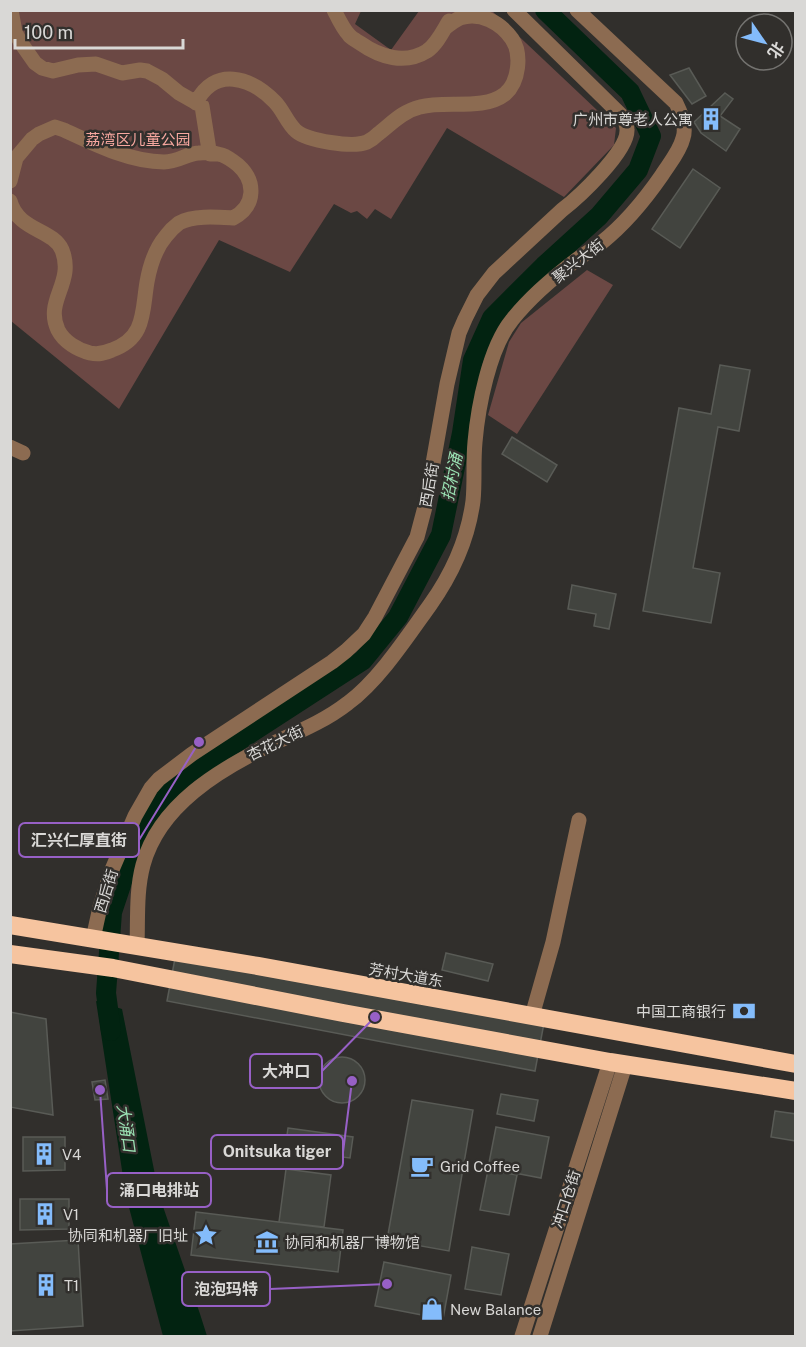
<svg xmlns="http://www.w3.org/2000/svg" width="806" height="1347" viewBox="0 0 806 1347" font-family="'Public Sans','Noto Sans SC',sans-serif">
<rect width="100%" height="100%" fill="#312f2c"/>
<path fill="#6b4844" d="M10 11H361L355 24 391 50 419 11H492L616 128 614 145 564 197 447 128 391 219 375 209 367 219 357 211 351 213 334 204 290 272 219 240 119 409 11 321Z
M587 270 613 285 517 434 488 415 509 342 521 323Z"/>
<path fill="#022311" d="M96 1001 122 1009 159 1195 200 1314 207 1336H163L126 1196Z"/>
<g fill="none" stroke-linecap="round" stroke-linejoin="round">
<path stroke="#022311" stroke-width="20" d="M111 1031 106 993 112 912 135 843 168 794 189 773 363 660 398 617 441 535 462 433 473 360 492 318 544 266 599 216 638 170 651 136 630 92 545 10"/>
</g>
<path fill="#42443f" stroke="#595b56" stroke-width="1.5" d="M689 68 706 96 692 104 670 75Z
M725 93 733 99 720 116 740 129 726 151 701 133 694 122Z
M693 169 720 188 680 248 652 229Z
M720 365 750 370 739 431 718 427 693 568 720 573 711 623 643 611 679 408 711 414Z
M512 437 557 465 547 482 502 454Z
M572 585 616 594 609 629 594 626 596 614 568 609Z
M176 953 544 1023 535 1071 167 1001Z
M446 953 493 964 488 981 442 970Z
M10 1012 46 1019 53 1115 10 1107Z
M319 1080a23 23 0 1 1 46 0a23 23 0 1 1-46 0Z
M105 1080 108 1099 95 1100 92 1082Z
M501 1094 538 1100 534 1121 497 1114Z
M412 1100 473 1110 449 1251 387 1240Z
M775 1111 796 1114V1141L771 1137Z
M496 1127 549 1137 541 1178 488 1168Z
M288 1128 353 1137 350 1158 285 1150Z
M23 1137H65V1170L23 1171Z
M286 1169 331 1175 324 1227 279 1222Z
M488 1170 517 1175 509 1215 480 1210Z
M20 1199H69V1229L20 1230Z
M196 1212 343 1230 338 1272 191 1255Z
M78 1240 83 1326 10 1331V1244Z
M472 1247 509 1254 501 1295 465 1289Z
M384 1262 451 1275 443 1319 375 1306Z"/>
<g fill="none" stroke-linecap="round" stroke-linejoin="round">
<path stroke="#8c6b51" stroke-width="15" d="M11 10 15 32 21 43 35 63 42 68 53 71 78 65 96 64 122 73 140 70 147 71 162 79 179 93 202 106 209 150 210 154H213
M334 10C338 18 343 29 349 35 351 38 357 41 360 43 380 57 405 65 427 51 437 44 443 31 449 21
M196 103C214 66 251 77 275 102 283 110 287 123 296 131 308 141 353 148 367 142 371 140 375 137 378 134 392 123 403 111 420 107 446 100 483 111 505 94 519 82 522 54 512 39 501 23 480 11 460 18 455 20 450 24 445 28
M10 181 16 158 32 139 39 134 55 127 64 130C94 144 130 162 164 162 178 162 188 153 199 153 206 152 216 153 222 155 228 157 233 161 238 165 256 181 256 206 233 218 217 217 194 215 179 223 175 226 169 232 166 236 155 249 150 265 147 282 142 311 146 338 112 350 105 353 99 355 90 353 78 350 64 342 58 330 44 300 75 283 62 250 53 229 18 231 10 201
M10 447 23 453
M93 939 100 907 111 872 135 816 151 788 159 779 192 754 332 662 346 651 364 634 375 617 417 537 426 503 447 384 459 333 465 319 477 295 494 273 562 210C579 197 628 151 627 130 627 125 625 121 623 117L514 10
M137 946C138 919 136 891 143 865 159 805 220 769 272 744 298 732 325 721 348 703 379 680 407 637 430 605 452 574 468 539 473 501 475 482 473 462 475 442 478 407 489 348 512 320 530 297 555 276 579 258 586 253 594 249 601 243 625 224 644 201 662 175 669 164 680 151 683 138 687 127 681 113 676 103L577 10
M532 1016 553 942 579 820
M522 1336 610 1062
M540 1336 625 1065"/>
<path stroke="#f6c49f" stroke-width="18" d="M10 925 258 966 796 1064
M10 954 113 968 343 1013 610 1062 796 1091"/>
</g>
<defs>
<g id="building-bare" transform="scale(1.8)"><path d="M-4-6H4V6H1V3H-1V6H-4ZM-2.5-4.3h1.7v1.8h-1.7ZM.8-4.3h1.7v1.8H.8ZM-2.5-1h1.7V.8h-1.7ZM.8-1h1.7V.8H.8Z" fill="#84bcfb" stroke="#312f2c" stroke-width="2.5" paint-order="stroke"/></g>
<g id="bank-bare" transform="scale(1.8)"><path d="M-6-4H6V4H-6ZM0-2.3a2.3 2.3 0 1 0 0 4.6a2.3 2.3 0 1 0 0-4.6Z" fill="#84bcfb" stroke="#312f2c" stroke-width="2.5" paint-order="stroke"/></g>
<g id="cafe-bare" transform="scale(1.8)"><path d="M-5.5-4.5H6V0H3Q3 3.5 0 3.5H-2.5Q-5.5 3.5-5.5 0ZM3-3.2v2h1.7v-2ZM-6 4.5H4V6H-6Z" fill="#84bcfb" stroke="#312f2c" stroke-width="2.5" paint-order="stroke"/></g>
<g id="sight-bare" transform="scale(1.8)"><path d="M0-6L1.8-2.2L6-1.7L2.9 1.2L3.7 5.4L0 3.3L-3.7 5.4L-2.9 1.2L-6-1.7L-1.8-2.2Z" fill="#84bcfb" stroke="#312f2c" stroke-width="2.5" paint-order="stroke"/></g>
<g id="museum-bare" transform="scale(1.8)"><path d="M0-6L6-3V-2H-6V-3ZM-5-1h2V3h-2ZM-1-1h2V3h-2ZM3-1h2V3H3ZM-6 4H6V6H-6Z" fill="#84bcfb" stroke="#312f2c" stroke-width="2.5" paint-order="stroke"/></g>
<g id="shop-bare" transform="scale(1.8)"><path d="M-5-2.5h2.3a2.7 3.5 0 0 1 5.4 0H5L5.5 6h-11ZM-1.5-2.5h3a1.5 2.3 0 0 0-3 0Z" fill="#84bcfb" stroke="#312f2c" stroke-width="2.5" paint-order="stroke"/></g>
</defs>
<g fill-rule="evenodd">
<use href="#building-bare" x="711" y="119"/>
<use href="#bank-bare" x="744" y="1011"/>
<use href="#building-bare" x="44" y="1154"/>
<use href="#cafe-bare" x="422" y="1166"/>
<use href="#building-bare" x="45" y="1214"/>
<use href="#sight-bare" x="206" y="1235"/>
<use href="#museum-bare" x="267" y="1242"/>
<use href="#building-bare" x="46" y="1285"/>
<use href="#shop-bare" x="432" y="1309"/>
</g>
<g text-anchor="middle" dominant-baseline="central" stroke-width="5" stroke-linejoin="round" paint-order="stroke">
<g font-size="15" fill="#d9d8d6" stroke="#312f2c" text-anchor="start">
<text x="693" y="119" text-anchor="end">广州市尊老人公寓</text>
<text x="726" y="1011" text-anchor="end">中国工商银行</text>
<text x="62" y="1154">V4</text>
<text x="440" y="1166">Grid Coffee</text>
<text x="63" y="1214">V1</text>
<text x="188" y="1235" text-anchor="end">协同和机器厂旧址</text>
<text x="285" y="1242">协同和机器厂博物馆</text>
<text x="64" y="1285">T1</text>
<text x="450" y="1309">New Balance</text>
</g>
<g font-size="15" fill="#f7a79f" stroke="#312f2c">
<text x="138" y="139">荔湾区儿童公园</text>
</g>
<g font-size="15" fill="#d9d8d6" stroke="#312f2c">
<text transform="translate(578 261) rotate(-38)">聚兴大街</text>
<text transform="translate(429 485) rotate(-80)">西后街</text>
<text transform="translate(275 743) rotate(-26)">杏花大街</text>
<text transform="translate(106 891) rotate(-73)">西后街</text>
<text transform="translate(406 975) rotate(10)">芳村大道东</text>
<text transform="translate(566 1199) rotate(-72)">冲口仓街</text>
</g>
<g font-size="16" font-style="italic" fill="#9be2b4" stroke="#312f2c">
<text transform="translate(452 477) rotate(-79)">招村涌</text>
<text transform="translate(126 1128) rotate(82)">大涌口</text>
</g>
</g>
<path fill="none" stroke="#9760c6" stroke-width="2" d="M199 742L139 840M375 1017L322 1071M352 1081L343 1152M100 1090L107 1190M387 1284L270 1289"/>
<g fill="#9760c6" stroke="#312f2c" stroke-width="2">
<circle cx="199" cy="742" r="6"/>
<circle cx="375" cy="1017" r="6"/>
<circle cx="352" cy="1081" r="6"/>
<circle cx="100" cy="1090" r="6"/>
<circle cx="387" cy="1284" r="6"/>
</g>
<g fill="#312f2c" stroke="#9760c6" stroke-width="2">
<rect x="19" y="823" width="120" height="34" rx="6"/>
<rect x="250" y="1054" width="72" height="34" rx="6"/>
<rect x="211" y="1135" width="132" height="34" rx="6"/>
<rect x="107" y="1173" width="104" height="34" rx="6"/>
<rect x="182" y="1272" width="88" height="34" rx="6"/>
</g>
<g font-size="16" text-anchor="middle" font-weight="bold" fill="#d9d8d6">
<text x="79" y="846">汇兴仁厚直街</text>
<text x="286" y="1077">大冲口</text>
<text x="277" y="1157">Onitsuka tiger</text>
<text x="159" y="1196">涌口电排站</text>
<text x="226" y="1295">泡泡玛特</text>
</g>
<rect width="806" height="1347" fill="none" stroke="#d9d8d6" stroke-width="24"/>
<g transform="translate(764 42) rotate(125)"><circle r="28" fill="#312f2c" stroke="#747370" stroke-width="1.5"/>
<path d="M0-4.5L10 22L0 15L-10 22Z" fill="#84bcfb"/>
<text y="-9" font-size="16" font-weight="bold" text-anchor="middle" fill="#d9d8d6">北</text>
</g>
<path d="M15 39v9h168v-9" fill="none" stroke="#d9d8d6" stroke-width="3"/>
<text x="24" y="39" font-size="18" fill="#d9d8d6" stroke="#312f2c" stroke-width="4.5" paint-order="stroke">100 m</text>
</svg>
